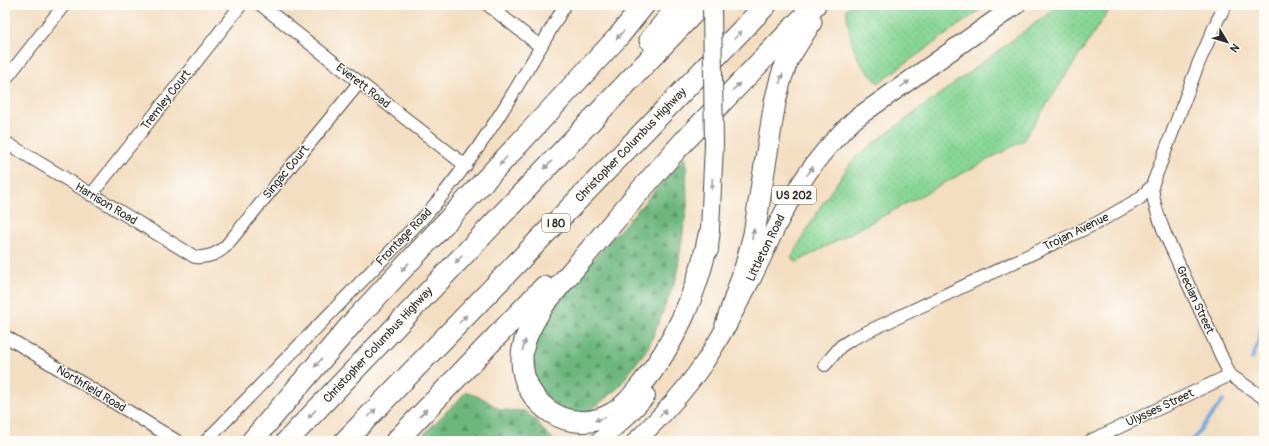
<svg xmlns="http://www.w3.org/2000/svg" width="1269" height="446" viewBox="0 0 1269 446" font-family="Pangolin,sans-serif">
<defs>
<pattern id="grass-dots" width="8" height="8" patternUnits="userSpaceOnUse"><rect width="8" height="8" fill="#87d695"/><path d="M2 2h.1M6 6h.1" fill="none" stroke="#75b881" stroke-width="1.8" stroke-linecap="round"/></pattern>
<pattern id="forest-firs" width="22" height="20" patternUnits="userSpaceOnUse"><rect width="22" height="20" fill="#6db77e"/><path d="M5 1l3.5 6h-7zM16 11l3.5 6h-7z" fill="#5a9567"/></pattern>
</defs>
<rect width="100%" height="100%" fill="#fdfcf7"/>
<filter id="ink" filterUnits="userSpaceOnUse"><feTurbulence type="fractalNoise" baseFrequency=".025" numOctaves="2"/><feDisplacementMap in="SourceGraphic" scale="8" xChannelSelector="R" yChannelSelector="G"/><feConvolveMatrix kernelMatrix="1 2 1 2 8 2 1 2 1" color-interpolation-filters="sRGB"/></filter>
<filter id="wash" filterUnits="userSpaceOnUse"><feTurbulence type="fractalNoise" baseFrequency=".012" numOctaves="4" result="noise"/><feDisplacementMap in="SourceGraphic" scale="16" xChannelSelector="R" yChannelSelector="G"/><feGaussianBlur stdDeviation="0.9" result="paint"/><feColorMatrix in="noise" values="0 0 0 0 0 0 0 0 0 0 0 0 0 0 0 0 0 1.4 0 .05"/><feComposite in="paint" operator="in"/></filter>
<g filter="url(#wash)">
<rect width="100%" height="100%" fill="#f4dec1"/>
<path fill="url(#grass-dots)" stroke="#598060" d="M850 5H987L878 83C873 77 867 72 863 66 851 50 849 28 846 9Z
M1056 5H1112L1023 141 797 262 791 258 820 207 855 157 1049 13Z"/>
<path fill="url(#forest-firs)" stroke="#4c7154" d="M686 156 687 206 676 279 649 346 618 388 584 416 561 410 540 395 530 373V348L541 324 567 289Z
M466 392 484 399 501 410 525 411 537 421 542 429 555 441H417Z"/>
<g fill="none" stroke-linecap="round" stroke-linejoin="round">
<path stroke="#75aae2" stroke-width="3.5" d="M1252 359 1259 341 1264 315
M1192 441 1223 400"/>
</g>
</g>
<g filter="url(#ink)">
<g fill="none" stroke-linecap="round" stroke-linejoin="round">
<g stroke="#494642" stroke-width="14">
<path id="minor" d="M261 5 466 166
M488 5 541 47
M5 80 64 5
M5 142 195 257C207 258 216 255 225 247L359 83
M1152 186C1153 203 1159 218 1165 234L1230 375 1264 398
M91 195 241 5
M5 336 177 441
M825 365 841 346 852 339 1097 223 1139 199 1152 186 1199 62 1218 19 1226 5
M206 441 425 216C482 151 522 79 565 5
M1090 441 1230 375"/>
</g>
<g stroke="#494642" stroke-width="20">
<path id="primary" d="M709 250 714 145
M600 441 628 415 646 396
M636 441C660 418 683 393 702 366 720 340 737 306 752 278 763 256 773 232 785 210 803 176 827 145 855 119L1016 5"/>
</g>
<g stroke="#494642" stroke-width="23">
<path id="motorway" d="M650 40 679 5
M684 141 639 192 545 303C535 319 522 338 522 358 521 405 571 438 613 413 624 407 631 398 639 388 675 345 698 290 709 235
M675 151 815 5
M726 325 746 265 754 234 775 102 781 78 788 59 811 22
M252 441 355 320 619 36 644 5
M287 441 701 5
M345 441 766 5
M396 441 544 287"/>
</g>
<use href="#minor" stroke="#fff" stroke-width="12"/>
<use href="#primary" stroke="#fff" stroke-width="18"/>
<use href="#motorway" stroke="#fff" stroke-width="21"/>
<g stroke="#494642" stroke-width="20" stroke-linecap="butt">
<path id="primary-bridge" d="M712 5 714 145"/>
</g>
<use href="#primary-bridge" stroke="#fff" stroke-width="18"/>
</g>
<defs><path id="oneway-solid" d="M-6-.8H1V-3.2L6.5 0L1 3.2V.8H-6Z"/></defs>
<g fill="#a0a0a0">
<use href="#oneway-solid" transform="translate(620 35) rotate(131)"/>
<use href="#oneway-solid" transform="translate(738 35) rotate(-46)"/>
<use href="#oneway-solid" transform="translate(781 79) rotate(-73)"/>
<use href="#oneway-solid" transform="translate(905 84) rotate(-35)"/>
<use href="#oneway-solid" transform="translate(736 87) rotate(-46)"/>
<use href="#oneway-solid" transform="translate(503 161) rotate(133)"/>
<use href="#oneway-solid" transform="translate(548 165) rotate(133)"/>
<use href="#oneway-solid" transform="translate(810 171) rotate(-55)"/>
<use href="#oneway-solid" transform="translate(712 184) rotate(93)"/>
<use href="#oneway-solid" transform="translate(753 234) rotate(-78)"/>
<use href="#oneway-solid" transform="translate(459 259) rotate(133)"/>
<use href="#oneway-solid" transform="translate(405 267) rotate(133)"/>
<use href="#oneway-solid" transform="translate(463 319) rotate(-46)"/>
<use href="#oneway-solid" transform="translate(524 345) rotate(-75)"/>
<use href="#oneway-solid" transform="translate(318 363) rotate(131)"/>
<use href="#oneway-solid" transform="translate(372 413) rotate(-46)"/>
<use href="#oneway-solid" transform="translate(423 413) rotate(-46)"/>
<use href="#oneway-solid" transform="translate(663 413) rotate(-47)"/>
<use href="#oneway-solid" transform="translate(312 414) rotate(133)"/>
<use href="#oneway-solid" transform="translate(600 419) rotate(162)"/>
</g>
</g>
<g text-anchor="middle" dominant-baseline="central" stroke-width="3" stroke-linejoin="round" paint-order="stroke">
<g fill="#fdfcf7" stroke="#6a6a68" stroke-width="1">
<rect x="772" y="186" width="44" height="18" rx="3"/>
<rect x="542" y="214" width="28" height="18" rx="3"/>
</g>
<g font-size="11" font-weight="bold" fill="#2b2b2b">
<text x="794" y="195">US 202</text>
<text x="556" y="223">I 80</text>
</g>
<g font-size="12" fill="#2b2b2b" stroke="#fdfcf7">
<text transform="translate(363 86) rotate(38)">Everett Road</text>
<text transform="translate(166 100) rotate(-52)">Tremley Court</text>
<text transform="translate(631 145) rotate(-46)">Christopher Columbus Highway</text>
<text transform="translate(286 172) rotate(-51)">Singac Court</text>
<text transform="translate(106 204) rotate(31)">Harrison Road</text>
<text transform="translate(1076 232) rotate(-26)">Trojan Avenue</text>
<text transform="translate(404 237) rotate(-46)">Frontage Road</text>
<text transform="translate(766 248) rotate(-64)">Littleton Road</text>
<text transform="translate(1195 300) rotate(65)">Grecian Street</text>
<text transform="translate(378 345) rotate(-47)">Christopher Columbus Highway</text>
<text transform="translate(91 389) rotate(31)">Northfield Road</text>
<text transform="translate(1160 408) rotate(-25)">Ulysses Street</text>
</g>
</g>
<rect width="1269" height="446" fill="none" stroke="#fdfcf7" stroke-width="20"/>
<g transform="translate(1227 42) rotate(128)" stroke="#fdfcf7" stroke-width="3" paint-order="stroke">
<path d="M0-3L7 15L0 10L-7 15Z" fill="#2b2b2b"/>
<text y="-6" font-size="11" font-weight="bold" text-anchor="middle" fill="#2b2b2b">N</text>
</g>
</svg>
